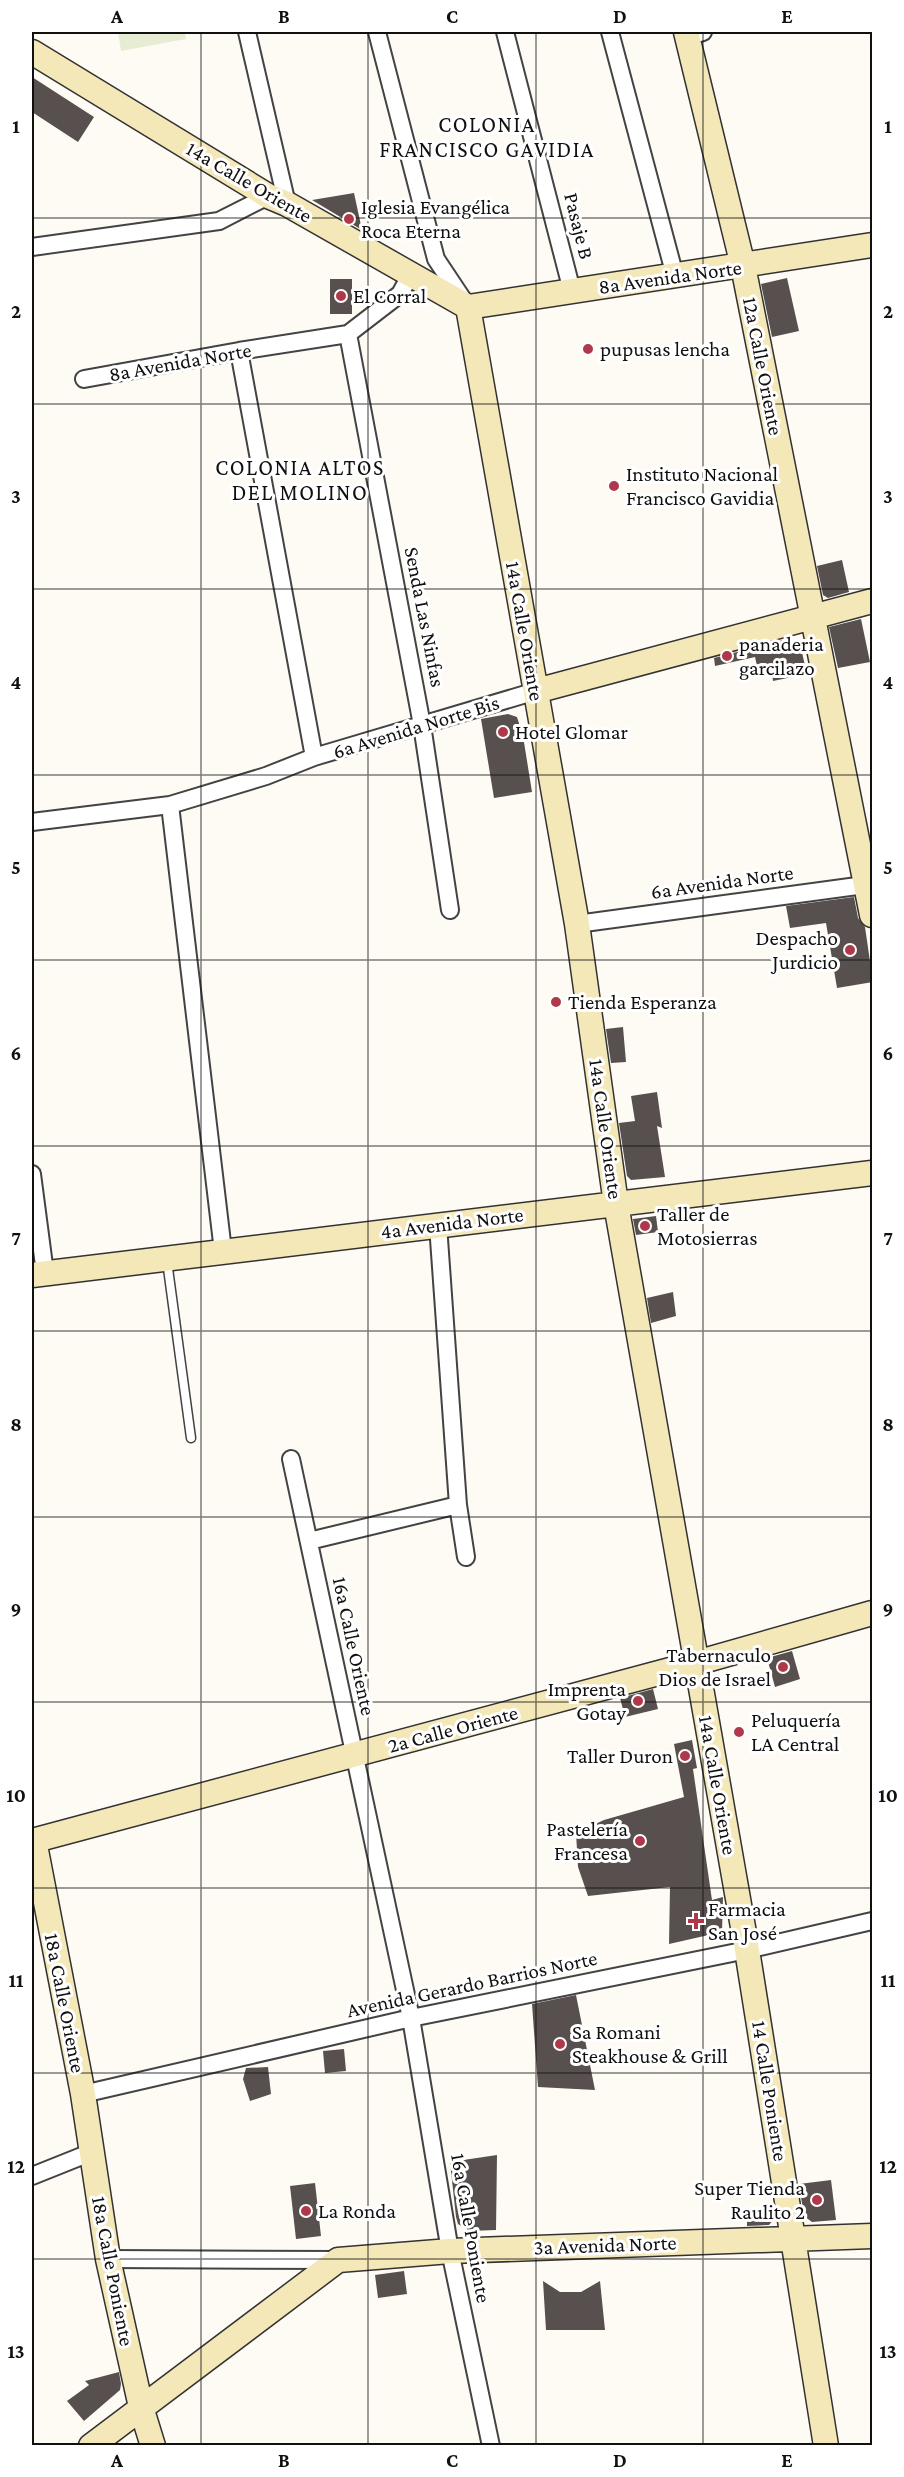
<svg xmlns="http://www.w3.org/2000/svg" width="904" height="2477" viewBox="0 0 904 2477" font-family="'Crimson Pro',serif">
<rect width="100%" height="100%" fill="#fefbf5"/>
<path fill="#e7edd2" d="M118 32H185L186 39 121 51Z"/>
<path fill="#57504e" d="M32 77 94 117 78 142 32 112Z
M354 193 362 230 312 200Z
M787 278 799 331 772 337 761 284Z
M330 279H352V314H330Z
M842 560 849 592 828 598 823 595 817 566Z
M861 619 870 662 838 668 829 627Z
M787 639 790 646 800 644 807 674 773 681 772 673 759 675 755 657 715 666 714 658Z
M508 714 517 717 523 736 532 792 494 798 481 719Z
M854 897 858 918 865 927 873 982 837 988 826 923 790 928 786 906Z
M623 1027 626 1062 611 1063 606 1029Z
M657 1092 662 1128 657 1126 665 1177 631 1180 627 1176 619 1123 635 1121 631 1096Z
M656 1216 658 1232 636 1235 633 1219Z
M673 1292 676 1316 651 1323 647 1298Z
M792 1651 800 1679 775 1687 767 1658Z
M653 1689 658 1709 625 1717 620 1698Z
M692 1740 697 1768 693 1769 712 1900 723 1897 722 1932 669 1944 670 1887 588 1896 578 1867 576 1833 604 1820 684 1797 674 1744Z
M576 1995 595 2090 538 2087 532 2004Z
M344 2049 346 2071 325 2073 323 2051Z
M268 2067 271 2094 250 2101 243 2079 246 2068Z
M497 2155 496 2230 469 2231 458 2224 456 2217 450 2162Z
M831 2180 836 2220 812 2222 804 2216 799 2184Z
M315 2183 321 2236 296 2239 290 2186Z
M774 2208 775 2218 769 2225 747 2226V2211Z
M404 2271 407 2294 378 2298 375 2275Z
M543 2281 560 2292H581L600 2281 605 2330H546Z
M119 2372 121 2384 120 2390 84 2421 67 2401 89 2385 85 2381Z"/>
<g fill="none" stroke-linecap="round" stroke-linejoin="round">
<g stroke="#434343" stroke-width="11">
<path id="lane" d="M167 1261 191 1438"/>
</g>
<g stroke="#434343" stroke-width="20">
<path id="street" d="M247 32 287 204
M377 32 436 259 466 304
M505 32 572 291
M610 32 675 276
M688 37 703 32
M32 247 219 221 268 196
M348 334 422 725 450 910
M239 351 314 757
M84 379 239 351 348 334 400 294 411 274
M170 805 223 1251
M32 822 170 805 266 776 314 757 536 691
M577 924 872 884
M32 1174 45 1273
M438 1225 458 1505 466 1557
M291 1459 411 2018 450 2251 491 2446
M309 1541 458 1505
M83 2094 411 2018 747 1950 872 1921
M32 2176 92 2152
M108 2259 338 2260"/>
</g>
<g stroke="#323232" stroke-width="27">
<path id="secondary" d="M686 32 743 266 872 915
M32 52 268 196 287 204 468 307
M468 307 577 924 616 1204 747 1950 826 2446
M468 307 872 245
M536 691 872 601
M32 1275 872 1173
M34 1840 83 2094 108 2259 141 2407 153 2446
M32 1841 696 1663 872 1613
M91 2446 338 2260 450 2251 872 2236"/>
</g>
<use href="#lane" stroke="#fff" stroke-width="8"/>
<use href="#street" stroke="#fff" stroke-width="16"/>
<use href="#secondary" stroke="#f5e8b8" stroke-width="24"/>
</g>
<path fill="none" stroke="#101010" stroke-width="1.5" stroke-opacity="0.55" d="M201 32V2446M368 32V2446M536 32V2446M703 32V2446M32 218H872M32 404H872M32 589H872M32 775H872M32 960H872M32 1146H872M32 1331H872M32 1517H872M32 1702H872M32 1888H872M32 2073H872M32 2259H872"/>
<g fill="#af394b" stroke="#fff" stroke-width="2">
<circle cx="349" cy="219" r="6"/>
<circle cx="341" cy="296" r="6"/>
<circle cx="588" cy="349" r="6"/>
<circle cx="614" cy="486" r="6"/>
<circle cx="727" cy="656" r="6"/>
<circle cx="503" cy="732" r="6"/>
<circle cx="850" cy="950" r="6"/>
<circle cx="556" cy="1002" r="6"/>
<circle cx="645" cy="1226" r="6"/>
<circle cx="783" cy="1667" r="6"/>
<circle cx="638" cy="1701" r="6"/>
<circle cx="739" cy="1732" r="6"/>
<circle cx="685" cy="1756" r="6"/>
<circle cx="640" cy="1841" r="6"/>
<path d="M693 1912h6v6h6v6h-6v6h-6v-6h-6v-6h6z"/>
<circle cx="560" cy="2044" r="6"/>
<circle cx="817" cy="2200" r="6"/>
<circle cx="306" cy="2211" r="6"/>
</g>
<g text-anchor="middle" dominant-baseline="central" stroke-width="6" stroke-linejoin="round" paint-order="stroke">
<g font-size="21" fill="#101010" stroke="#fff">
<text transform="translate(249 182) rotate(30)">14a Calle Oriente</text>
<text transform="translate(579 226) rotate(76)">Pasaje B</text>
<text transform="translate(670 277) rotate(-8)">8a Avenida Norte</text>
<text transform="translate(180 362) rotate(-10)">8a Avenida Norte</text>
<text transform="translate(763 366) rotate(79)">12a Calle Oriente</text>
<text transform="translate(425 617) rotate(79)">Senda Las Ninfas</text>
<text transform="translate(525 631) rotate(80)">14a Calle Oriente</text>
<text transform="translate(416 727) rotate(-17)">6a Avenida Norte Bis</text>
<text transform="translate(722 882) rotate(-8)">6a Avenida Norte</text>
<text transform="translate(606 1129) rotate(82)">14a Calle Oriente</text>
<text transform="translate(452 1223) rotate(-7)">4a Avenida Norte</text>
<text transform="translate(354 1646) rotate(78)">16a Calle Oriente</text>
<text transform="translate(453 1729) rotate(-15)">2a Calle Oriente</text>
<text transform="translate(718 1785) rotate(80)">14a Calle Oriente</text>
<text transform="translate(472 1984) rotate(-12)">Avenida Gerardo Barrios Norte</text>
<text transform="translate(65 2003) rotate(79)">18a Calle Oriente</text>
<text transform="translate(770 2091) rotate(81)">14 Calle Poniente</text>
<text transform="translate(471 2228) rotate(80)">16a Calle Poniente</text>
<text transform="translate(605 2245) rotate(-2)">3a Avenida Norte</text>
<text transform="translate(113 2271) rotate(79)">18a Calle Poniente</text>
</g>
<g font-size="21" fill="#101010" stroke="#fff" text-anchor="start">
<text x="361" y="207">Iglesia Evangélica<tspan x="361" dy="24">Roca Eterna</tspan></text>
<text x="353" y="296">El Corral</text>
<text x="600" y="349">pupusas lencha</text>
<text x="626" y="474">Instituto Nacional<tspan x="626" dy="24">Francisco Gavidia</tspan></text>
<text x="739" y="644">panaderia<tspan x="739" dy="24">garcilazo</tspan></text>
<text x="515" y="732">Hotel Glomar</text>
<text x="838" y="938" text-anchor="end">Despacho<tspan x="838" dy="24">Jurdicio</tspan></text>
<text x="568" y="1002">Tienda Esperanza</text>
<text x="657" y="1214">Taller de<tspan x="657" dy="24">Motosierras</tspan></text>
<text x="771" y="1655" text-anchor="end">Tabernaculo<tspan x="771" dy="24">Dios de Israel</tspan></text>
<text x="626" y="1689" text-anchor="end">Imprenta<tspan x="626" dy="24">Gotay</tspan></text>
<text x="751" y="1720">Peluquería<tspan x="751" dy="24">LA Central</tspan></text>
<text x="673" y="1756" text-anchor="end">Taller Duron</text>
<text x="628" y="1829" text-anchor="end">Pastelería<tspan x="628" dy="24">Francesa</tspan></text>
<text x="708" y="1909">Farmacia<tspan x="708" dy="24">San José</tspan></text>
<text x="572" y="2032">Sa Romani<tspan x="572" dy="24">Steakhouse &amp; Grill</tspan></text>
<text x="805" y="2188" text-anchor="end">Super Tienda<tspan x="805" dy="24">Raulito 2</tspan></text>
<text x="318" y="2211">La Ronda</text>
</g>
<g font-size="22" letter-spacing="1.5" fill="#101010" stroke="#fff">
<text x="487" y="124">COLONIA<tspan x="487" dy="25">FRANCISCO GAVIDIA</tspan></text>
<text x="300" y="467">COLONIA ALTOS<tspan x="300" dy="25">DEL MOLINO</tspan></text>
</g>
</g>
<rect width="904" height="2477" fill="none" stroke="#ffffff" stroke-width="66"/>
<rect x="33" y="33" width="838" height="2411" fill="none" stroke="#101010" stroke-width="2"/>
<g font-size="20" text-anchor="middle" font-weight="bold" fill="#101010">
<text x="117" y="23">A</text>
<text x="284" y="23">B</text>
<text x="452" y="23">C</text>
<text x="620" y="23">D</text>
<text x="787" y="23">E</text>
<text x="16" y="133">1</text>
<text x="888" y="133">1</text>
<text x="16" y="318">2</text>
<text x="888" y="318">2</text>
<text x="16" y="503">3</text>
<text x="888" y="503">3</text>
<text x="16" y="689">4</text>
<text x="888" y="689">4</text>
<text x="16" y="874">5</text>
<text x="888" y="874">5</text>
<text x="16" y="1060">6</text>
<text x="888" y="1060">6</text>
<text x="16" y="1245">7</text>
<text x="888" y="1245">7</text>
<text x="16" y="1431">8</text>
<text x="888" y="1431">8</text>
<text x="16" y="1616">9</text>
<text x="888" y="1616">9</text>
<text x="16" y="1802">10</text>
<text x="888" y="1802">10</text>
<text x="16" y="1987">11</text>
<text x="888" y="1987">11</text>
<text x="16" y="2173">12</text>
<text x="888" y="2173">12</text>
<text x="16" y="2358">13</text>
<text x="888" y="2358">13</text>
<text x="117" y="2467">A</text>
<text x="284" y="2467">B</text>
<text x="452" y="2467">C</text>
<text x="620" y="2467">D</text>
<text x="787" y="2467">E</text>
</g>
</svg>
